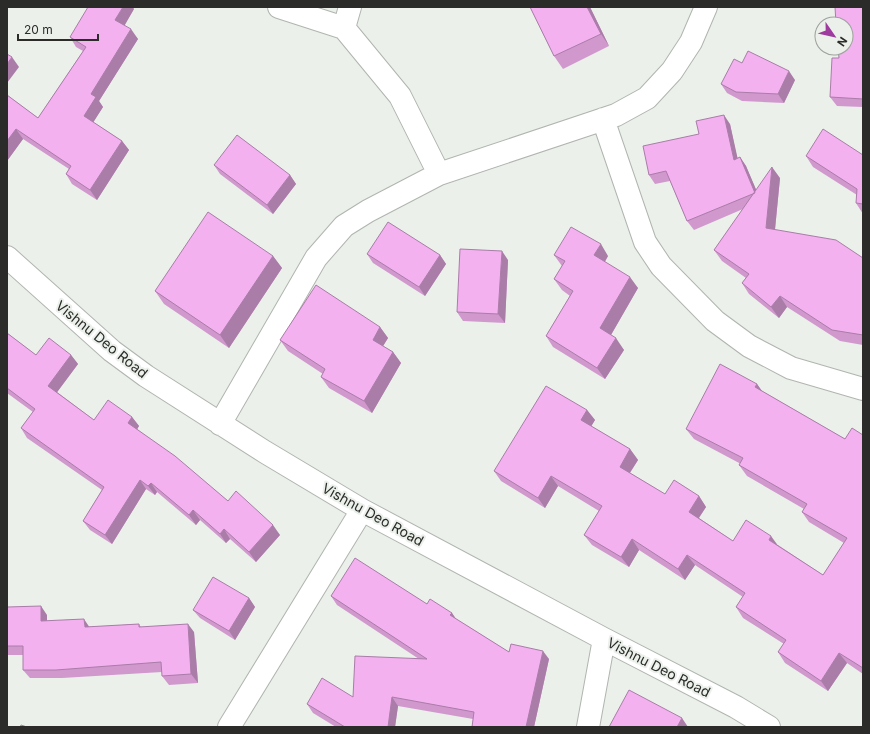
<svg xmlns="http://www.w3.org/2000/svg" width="870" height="734" viewBox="0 0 870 734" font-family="Inter,sans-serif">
<rect width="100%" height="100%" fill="#ebf0eb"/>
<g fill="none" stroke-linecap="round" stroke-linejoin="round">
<g stroke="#b0b5af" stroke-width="24">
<path id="minor" d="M279 7 344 28 400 96 439 174
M344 28 350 7
M603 119 645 242 661 266 715 321 749 346 791 368 863 389
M7 257 112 351 146 376 265 452 362 510 604 639 736 707 769 727
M220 424 316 258 344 226 368 211 439 174 616 115 647 98 672 71 691 42 706 7
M229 727 362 510
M588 727 604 639"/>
</g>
<use href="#minor" stroke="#fff" stroke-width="22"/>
</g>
<path fill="#d198ce" d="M530 7H590L609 46 563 69 554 56Z
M863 7V107L837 106 830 97 839 58Z
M134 9 124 25 138 39 99 101 103 107 93 122 122 141 129 150 97 200 72 184 66 174 69 169 23 139 7 161V95L38 118 83 51 76 47 70 37Z
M742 63 795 80 784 103 742 101 727 93 721 84Z
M730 124 737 158 740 157 746 166 756 190 780 178 775 230 863 258V345L840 341 787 307 779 318 749 294 742 283 746 278 722 261 714 250 743 209 694 230 687 221 670 181 655 184 649 175 699 134Z
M863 155 857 195 813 167 806 156Z
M214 165 290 175 296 184 273 214 220 174Z
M856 203 863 204V214Z
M367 254 440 255 446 264 425 296 373 263Z
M554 255 608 256 605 262 638 288 611 335 624 350 605 379 553 347 546 336 570 296 562 290 554 279 562 266Z
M273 256 282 268 229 348 164 304 155 291Z
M508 260 505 323 463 321 457 312Z
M380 327 388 338 383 346 393 352 401 363 372 413 329 388 321 377 323 374 288 351 280 340Z
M7 333 36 355H71L78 364 57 392 94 420 132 417 139 426 137 429 228 501 280 535 256 562 230 539 226 543 200 520 196 525 157 492 155 495 146 489 112 544 90 530 83 521 102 490 27 438 21 428 33 412 7 393Z
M757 384 762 391 845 439 863 435V674L847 663 828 691 785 663 778 652 784 644 743 618 736 607 743 597 695 565 685 580 639 550 629 567 592 545 584 535 599 511 558 486 545 508 501 481 494 471 587 410 595 420 591 426 630 449 638 460 630 473 665 494 699 496 706 507 699 518 733 541 778 545 823 575 844 543 809 522 802 512 804 509 747 476 739 465 741 464 694 439 686 429Z
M331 596 427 604 452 613 456 619 509 652 549 659 534 727H472L473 719 398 706 395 727H336L313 713 307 704 353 697 419 659 337 605Z
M249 598 255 607 235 640 200 618 193 610Z
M7 607 47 615V621L90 627 139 624 141 627 194 632 198 683 169 685 162 676V672L62 678H30L23 670V655H7Z"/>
<path fill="#aa7ca8" d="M123 7H133L134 9 122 30 115 20Z
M587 7H590L609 46 601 34Z
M131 29 138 39 99 101 103 107 91 126 84 116 91 94Z
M12 57 19 67 7 83V64Z
M789 71 795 80 784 103 778 94Z
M724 115 730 124 740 169 734 160Z
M16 129 23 139 7 161V141Z
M122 141 129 150 97 200 90 190Z
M740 157 746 166 761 201 755 193Z
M772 167 780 178 774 239 766 228Z
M290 175 296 184 273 214 267 205Z
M601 244 608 256 602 266 594 255Z
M502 251 508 260 505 323 498 314Z
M440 255 446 264 425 296 419 287Z
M273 256 282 268 229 348 220 335Z
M630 277 638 288 608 340 600 328Z
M780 296 787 307 779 318 771 307Z
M380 327 388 338 380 351 373 340Z
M616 338 624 350 605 379 597 368Z
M393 352 401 363 372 413 364 401Z
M71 355 78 364 55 395 48 386Z
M757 384 764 394 755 387Z
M587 410 595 420 589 430 581 420Z
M132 417 139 426 135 433 128 423Z
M630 449 638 460 627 477 620 467Z
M551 476 558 486 545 508 538 498Z
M140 480 146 489 112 544 105 535Z
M151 483 157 492 155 495 148 486Z
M699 496 706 507 696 522 689 512Z
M193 510 200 520 196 525 189 515Z
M273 525 280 535 256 562 249 552Z
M224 529 230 539 226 543 220 534Z
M771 536 779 547 769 540Z
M632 539 639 550 629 567 621 557Z
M687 555 695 565 685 580 678 569Z
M249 598 255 607 235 640 229 631Z
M41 606 47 615V630L41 621Z
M452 613 458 622 450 615Z
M84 619 90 628 85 627Z
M188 624 194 632 198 683 191 674Z
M543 651 549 659 534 727H526Z
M839 653 847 663 828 691 821 681Z
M392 697 398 706 395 727H388Z
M682 718 688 727H677Z"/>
<path fill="#f3b1f0" stroke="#aa7ca8" d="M88 7H123L115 20 131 29 91 94 96 97 84 116 122 141 90 190 66 174 71 166 16 129 7 141V95L38 118 86 47 70 37Z
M530 7H587L601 34 554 56Z
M835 7H863V99L830 97 832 58H839L838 48H846V24H836Z
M748 51 789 71 778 94 736 92 721 84 734 59 742 63Z
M7 54 12 57 7 64Z
M724 115 734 160 740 157 755 193 687 221 666 171 649 175 643 146 699 134 696 121Z
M823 129 863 155V204L856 203 857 189 806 156Z
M237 135 290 175 267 205 214 165Z
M772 167 766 228 836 240 863 258V335L832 330 780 296 771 307 742 283 749 274 714 250Z
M208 212 273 256 220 335 155 291Z
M388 222 440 255 419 287 367 254Z
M571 227 601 244 594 255 630 277 600 328 616 338 597 368 546 336 573 291 554 279 565 261 554 255Z
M460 249 502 251 498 314 457 312Z
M316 285 380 327 373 340 393 352 364 401 321 377 325 369 280 340Z
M7 333 36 355 49 338 71 355 48 386 94 420 108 400 132 417 128 423 175 456 228 501 236 491 273 525 249 552 224 529 220 534 193 510 189 515 151 483 148 486 140 480 105 535 83 521 104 487 21 428 35 409 7 388Z
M720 364 757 384 755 387 845 439 852 428 863 435V668L839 653 821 681 778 652 786 640 736 607 745 593 687 555 678 569 632 539 621 557 584 535 602 506 551 476 538 498 494 471 546 386 587 410 581 420 630 449 620 467 665 494 674 480 699 496 689 512 733 541 746 520 771 536 769 540 823 575 847 538 802 512 807 504 739 465 743 458 686 429Z
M355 558 427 604 430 599 452 613 450 615 509 652 511 644 543 651 526 727H472L474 712 392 697 388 727H345L307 704 322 678 353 697 355 656 427 659 331 596Z
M213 577 249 598 229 631 193 610Z
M41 606V621L84 619 85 627 139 624V627L188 624 191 674 162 676 161 662 56 670H23V646H7V607Z
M629 690 682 718 677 727H609Z
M21 725 27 727H20Z"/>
<g text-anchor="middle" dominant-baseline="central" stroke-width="4" stroke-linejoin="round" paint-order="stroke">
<g font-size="14" fill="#2b2c2a" stroke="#ebf0eb">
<text transform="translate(102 339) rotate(39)">Vishnu Deo Road</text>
<text transform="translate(373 514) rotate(29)">Vishnu Deo Road</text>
<text transform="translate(659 667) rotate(27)">Vishnu Deo Road</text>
</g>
</g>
<rect width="870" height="734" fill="none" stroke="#2b2c2a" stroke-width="16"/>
<g transform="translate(834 36) rotate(124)"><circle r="19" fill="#ebf0eb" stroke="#9ea29e"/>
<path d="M0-3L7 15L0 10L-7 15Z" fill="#9f3a9f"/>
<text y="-6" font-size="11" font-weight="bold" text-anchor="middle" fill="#2b2c2a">N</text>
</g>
<path d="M18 34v6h80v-6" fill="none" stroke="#2b2c2a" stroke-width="2"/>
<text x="24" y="34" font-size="12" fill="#2b2c2a" stroke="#ebf0eb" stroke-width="3" paint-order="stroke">20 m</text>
</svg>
